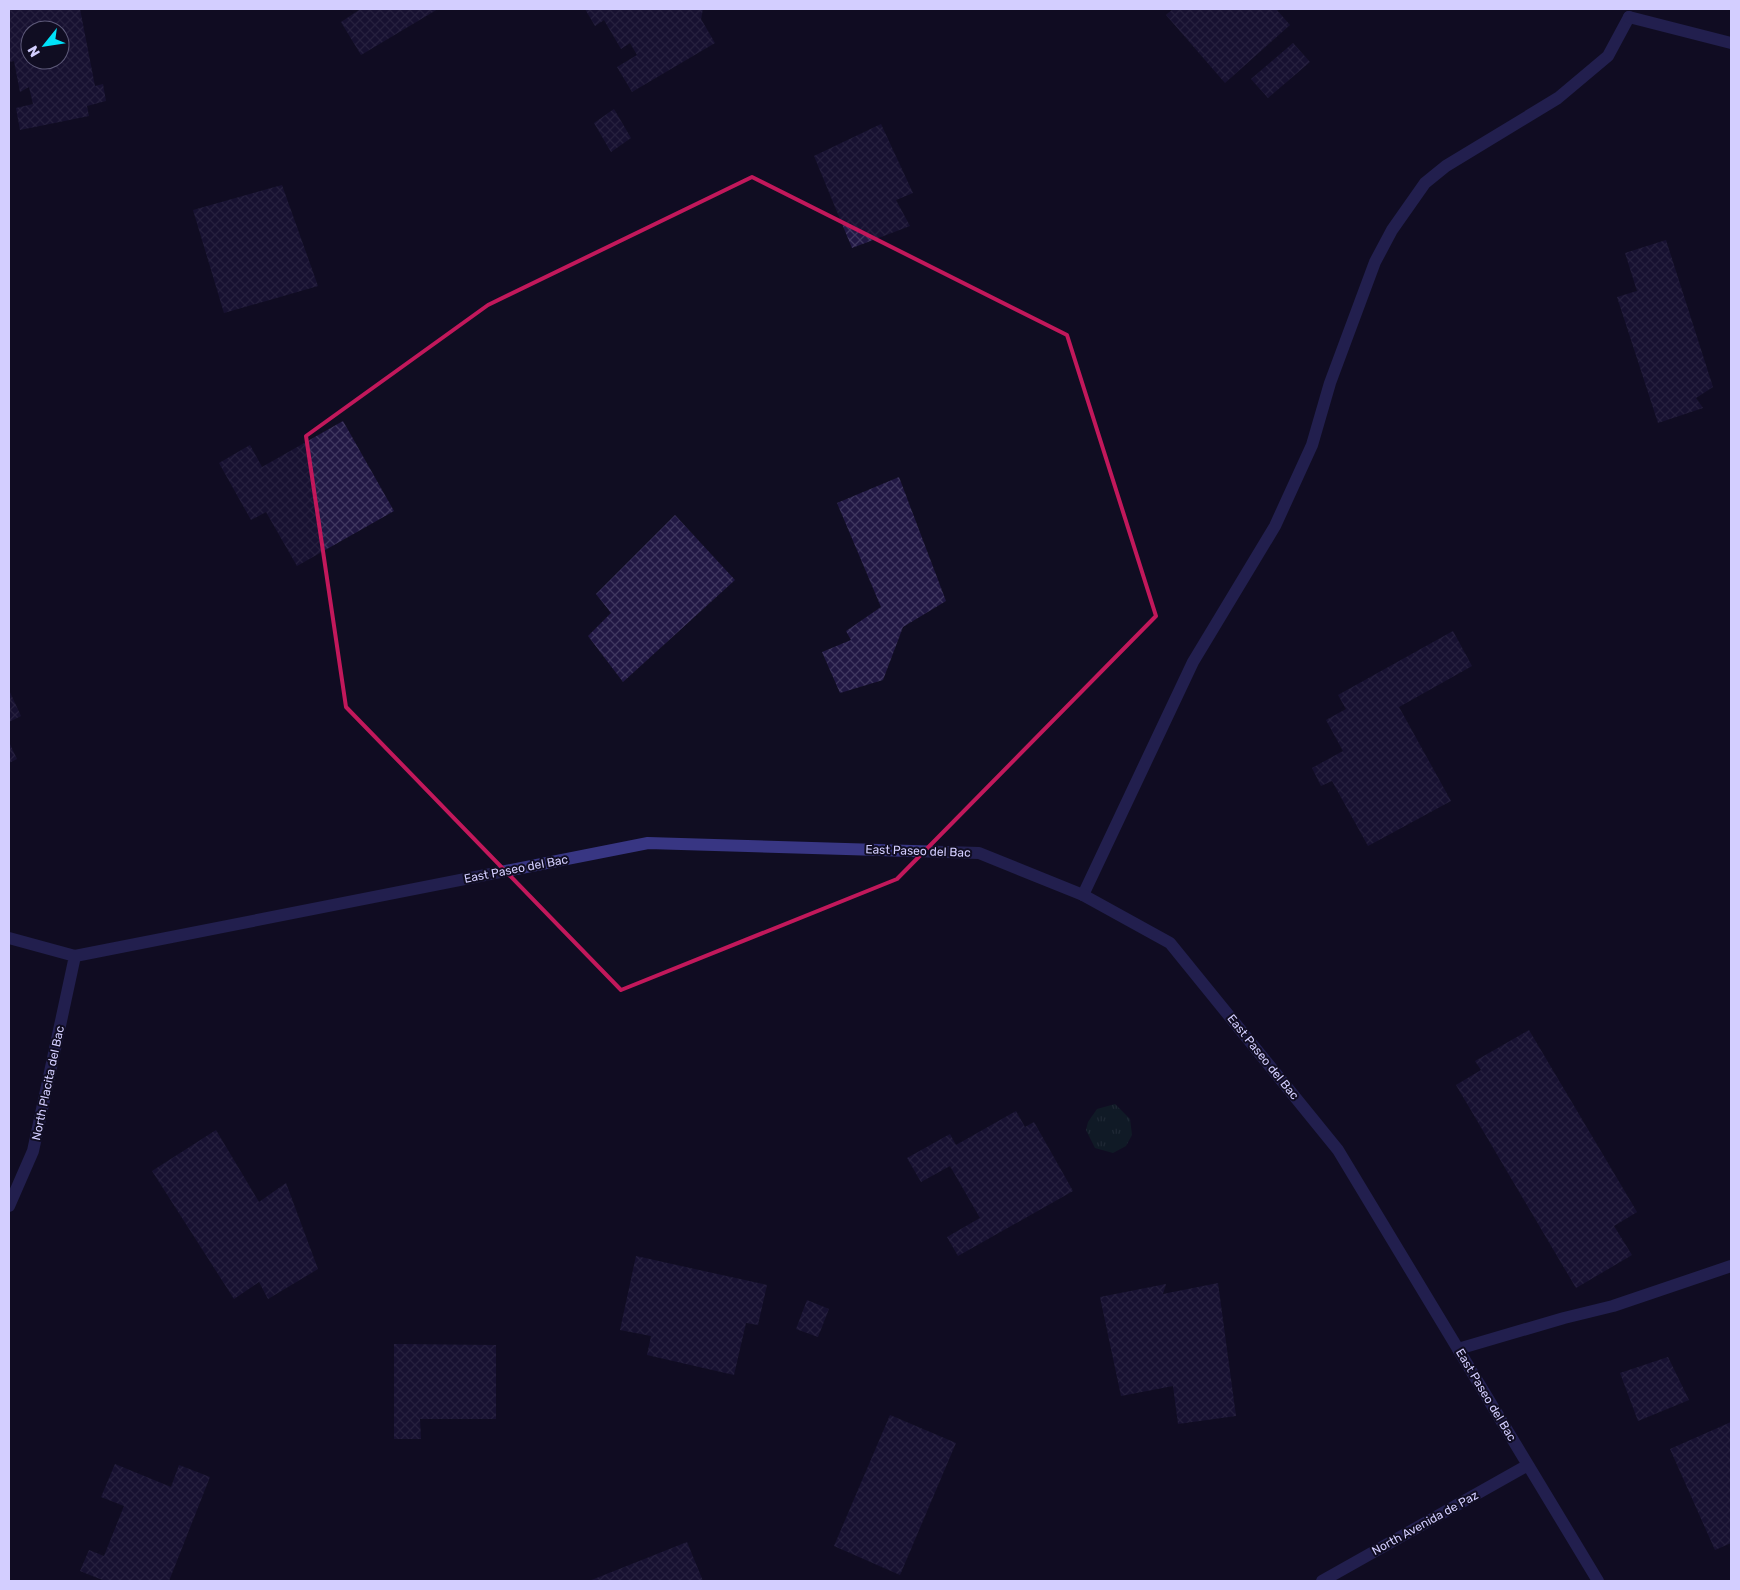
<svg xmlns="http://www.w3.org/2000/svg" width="1740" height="1590" viewBox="0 0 1740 1590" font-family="Rubik,sans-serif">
<defs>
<pattern id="grass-tufts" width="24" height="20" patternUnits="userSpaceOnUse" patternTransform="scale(1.25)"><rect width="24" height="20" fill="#102c2b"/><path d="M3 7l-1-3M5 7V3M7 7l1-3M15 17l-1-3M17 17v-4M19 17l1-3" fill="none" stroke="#32494b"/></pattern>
<pattern id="building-cross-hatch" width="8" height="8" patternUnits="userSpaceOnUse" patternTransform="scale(1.25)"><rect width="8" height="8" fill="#211844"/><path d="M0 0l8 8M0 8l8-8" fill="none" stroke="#403860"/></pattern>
</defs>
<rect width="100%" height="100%" fill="#100d22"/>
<path fill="url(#grass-tufts)" d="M1115 1104 1130 1119 1132 1135 1126 1146 1113 1153 1095 1148 1086 1130 1088 1122 1097 1109Z"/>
<path fill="url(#building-cross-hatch)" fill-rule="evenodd" d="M17 9H80L95 86 103 84 106 101 87 106 89 116 20 130 16 108 33 104 29 87 20 92 14 61 9 62V10ZM30 30H60V60H30Z
M359 9H438L361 55 341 22 359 10Z
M585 9H703L701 19 715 43 632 92 617 67 637 55 630 43 621 49 604 20 595 26Z
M1173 9H1276L1290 25 1225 83 1166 15Z
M1293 43 1310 62 1268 98 1251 79Z
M614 109 631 138 611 152 594 123Z
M881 124 913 193 896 200 910 226 852 248 814 156Z
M282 185 318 286 224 313 193 210Z
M1666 240 1713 387 1696 398 1703 408 1658 423 1617 297 1637 291 1625 253Z
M343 421 394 511 297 566 266 512 251 520 219 463 250 445 262 467Z
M899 477 946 601 903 627 883 680 840 693 822 652 851 640 846 631 881 607 837 503Z
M675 515 735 580 623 682 588 636 611 613 596 594Z
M1453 631 1472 666 1399 707 1451 801 1368 846 1332 781 1321 786 1312 768 1343 751 1326 720 1346 709 1338 695Z
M9 690 21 716 9 722Z
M9 742 17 759 9 763Z
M1529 1030 1637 1212 1614 1226 1632 1255 1576 1288 1456 1085 1481 1070 1475 1061Z
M1016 1111 1025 1127 1034 1122 1073 1191 958 1256 947 1237 980 1218 950 1166 921 1182 907 1158 950 1134 956 1145Z
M216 1130 259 1202 286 1183 318 1269 268 1299 259 1282 234 1299 152 1171Z
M636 1256 767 1285 758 1325 746 1323 734 1375 647 1355 651 1336 620 1330Z
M1218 1283 1236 1416 1178 1424 1173 1386 1121 1396 1100 1297 1166 1284 1163 1294Z
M807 1300 829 1309 818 1337 796 1329Z
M394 1344 496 1345V1419H420L421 1439H394Z
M1668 1357 1689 1400 1638 1421 1620 1373Z
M890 1415 956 1443 900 1575 834 1546Z
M1731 1422V1543L1715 1550 1670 1449Z
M115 1464 171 1487 179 1465 210 1477 169 1581H105L80 1571 89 1550 104 1556 124 1506 101 1497Z
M687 1542 703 1581H589Z"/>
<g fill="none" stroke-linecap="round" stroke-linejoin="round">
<path stroke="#383683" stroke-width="12" d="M1083 895 1193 662 1275 526 1312 445 1330 383 1375 262 1392 230 1425 183 1446 166 1558 98 1608 56 1629 17
M1458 1349 1564 1318 1613 1306 1731 1266"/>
<path stroke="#383683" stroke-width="12" d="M1629 17 1731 43
M9 938 75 956 648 843 979 853 1083 895 1170 943 1338 1150 1598 1581
M9 1206 33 1151 75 956
M1322 1581 1528 1465"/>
</g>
<path d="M0 0H1740V1590H0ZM752 177 1067 335 1156 616 897 879 621 990 346 707 306 436 488 305Z" fill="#100d22" fill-opacity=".55" fill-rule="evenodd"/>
<path fill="none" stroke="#c2185b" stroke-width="4" stroke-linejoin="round" d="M752 177 1067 335 1156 616 897 879 621 990 346 707 306 436 488 305Z"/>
<g text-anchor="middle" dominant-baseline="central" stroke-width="4" stroke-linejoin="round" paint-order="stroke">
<g font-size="12" fill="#d3ceff" stroke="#100d22">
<text transform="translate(918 851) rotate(2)">East Paseo del Bac</text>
<text transform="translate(516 869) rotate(-11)">East Paseo del Bac</text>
<text transform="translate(1263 1057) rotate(51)">East Paseo del Bac</text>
<text transform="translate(48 1083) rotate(-78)">North Placita del Bac</text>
<text transform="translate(1486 1395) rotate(59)">East Paseo del Bac</text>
<text transform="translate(1425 1523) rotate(-29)">North Avenida de Paz</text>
</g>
</g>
<rect width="1740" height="1590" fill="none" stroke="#d3ceff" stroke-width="20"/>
<g transform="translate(45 45) rotate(240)"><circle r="24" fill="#100d22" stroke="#5e5a7a"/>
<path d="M0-4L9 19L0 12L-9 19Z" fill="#00e2f9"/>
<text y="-8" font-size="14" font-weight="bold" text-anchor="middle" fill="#d3ceff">N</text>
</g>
</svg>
